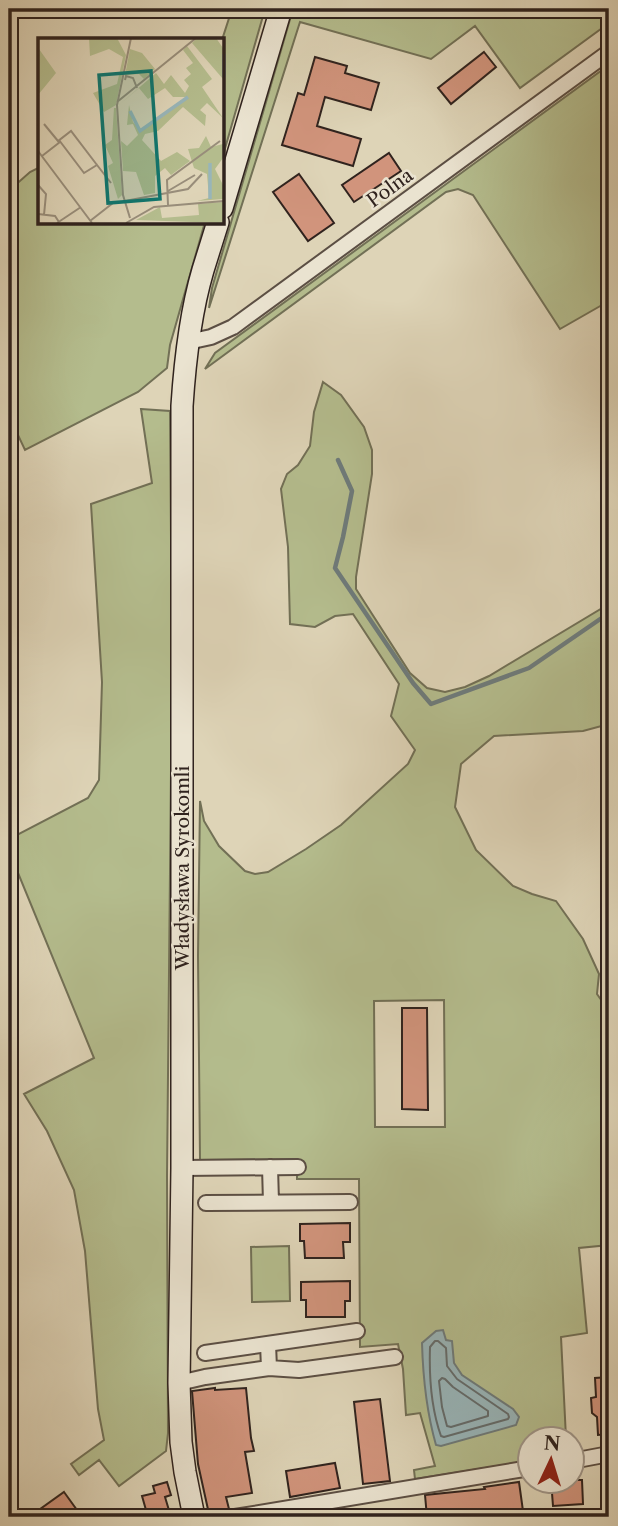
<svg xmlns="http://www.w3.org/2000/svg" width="618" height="1526" viewBox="0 0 618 1526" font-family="'Libre Caslon Text',serif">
<rect width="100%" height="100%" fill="#ded4b7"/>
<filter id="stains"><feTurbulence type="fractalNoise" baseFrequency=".00286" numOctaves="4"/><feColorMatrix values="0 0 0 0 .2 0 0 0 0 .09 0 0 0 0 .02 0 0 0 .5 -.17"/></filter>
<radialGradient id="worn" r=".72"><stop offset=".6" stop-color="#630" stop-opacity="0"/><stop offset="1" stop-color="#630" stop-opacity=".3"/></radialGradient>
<path fill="#b4bc8d" stroke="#727056" stroke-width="2" fill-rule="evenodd" d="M232 9H265L222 159V40Z
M293 9H609V23L520 88 475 26 431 59 300 22 209 308 212 288Z
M609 65V301L560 329 473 195 458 189 446 192 205 369 215 353Z
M40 167V222H205L170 345 167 368 138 392 25 450 9 416V188H12L30 172Z
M323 382 341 395 364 427 372 450V474L356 577V589L410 673 427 688 445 692 465 687 489 676 609 604V724L583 731 494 736 461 764 455 807 476 850 513 886 532 894 556 901 583 939 599 974 597 994 609 1011V1245L579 1248 587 1333 561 1337 566 1438H530V1461L415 1479 414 1470 435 1466 420 1413 406 1415 403 1369 398 1344 360 1347 359 1179H297V1159L200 1160 198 956 200 801 204 821 219 846 245 871 255 874 268 872 306 849 341 825 408 764 415 750 391 716 399 684 353 614 335 616 315 627 290 624 288 547 281 489 287 474 298 465 310 446 314 412ZM444 1000 445 1127H375L374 1001Z
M141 409 170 411 172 669 167 1177 168 1433 166 1451 119 1486 99 1460 79 1475 71 1464 104 1440 98 1409 85 1251 74 1190 47 1131 24 1094 94 1058 9 851V839L88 798 99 780 102 682 91 504 152 483Z
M289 1246 290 1301 252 1302 251 1247Z"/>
<path fill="#98b5b9" stroke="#6e7b7b" stroke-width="2" d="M443 1330 446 1340 452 1341 454 1363 462 1375 513 1409 519 1417 516 1425 441 1446 436 1445C426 1410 423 1379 422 1343L436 1331Z"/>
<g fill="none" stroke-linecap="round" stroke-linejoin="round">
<path stroke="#646c6c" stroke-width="2" d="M435 1341H438L446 1348 447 1366 457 1379 508 1414 509 1417 508 1419 444 1437 441 1436C431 1408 429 1377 430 1347Z
M442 1378 445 1379 453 1387 488 1411V1416L451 1427 447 1426 442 1407 439 1381Z"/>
<path stroke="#6e7b7b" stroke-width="4.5" d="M338 460 352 491 343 537 335 568 413 683 431 704 529 668 609 613"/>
</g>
<path fill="#d1947c" stroke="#30231e" stroke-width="2" d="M484 52 496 67 451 104 438 88Z
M315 57 347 66 345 73 379 83 371 110 325 97 317 126 361 139 353 166 282 145 298 93 304 95Z
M389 153 401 171 354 202 342 185Z
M299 174 334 223 308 241 273 192Z
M402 1008H427L428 1110 402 1109Z
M350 1223V1242H343L344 1258H305L304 1241H300V1224Z
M350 1281V1301H345V1317H306V1300H301V1282Z
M609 1377V1434L598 1435 597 1417 592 1413 591 1398 596 1397 595 1378Z
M215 1388V1390L246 1388 251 1438 254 1451 245 1452 252 1493 226 1497 229 1509 209 1514 198 1464 192 1391Z
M380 1399 390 1481 363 1484 354 1402Z
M335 1463 340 1488 290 1497 286 1471Z
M551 1480H582L583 1504 553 1506Z
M167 1482 171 1495 165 1497 171 1517H148L142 1496 155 1493 153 1486Z
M519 1482 523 1511 479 1517H427L425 1495 485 1489 484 1487Z
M64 1492 82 1517H29Z"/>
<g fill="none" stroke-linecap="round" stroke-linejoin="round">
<g stroke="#5c4f44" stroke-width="18">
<path id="street" d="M188 342 211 337 233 327 609 52
M270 1167 271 1202
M182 1168 298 1167
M206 1203 350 1202
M205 1353 357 1331
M269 1368 299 1370 395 1357
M179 1383 205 1377 269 1368 268 1344
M572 1461 609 1454
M235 1517 530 1468"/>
</g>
<g stroke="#30231e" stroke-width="24">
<path id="secondary" d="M222 208 281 9
M194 1517 185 1472 181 1442 179 1383 182 1168V406C185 360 190 314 203 270 208 254 213 238 218 222"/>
</g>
<use href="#street" stroke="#eae3d0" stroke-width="14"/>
<use href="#secondary" stroke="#eae3d0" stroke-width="21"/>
</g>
<g text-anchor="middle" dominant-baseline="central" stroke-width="5" stroke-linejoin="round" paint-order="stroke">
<g font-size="19" fill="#30231e" stroke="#eae3d0">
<text transform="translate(390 188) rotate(-36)">Polna</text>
<text transform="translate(182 868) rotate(-90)">Władysława Syrokomli</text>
</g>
</g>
<g transform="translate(38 38)">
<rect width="186" height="186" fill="#ded4b7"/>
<path d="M51 0H79L88 17 78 67 66 74 55 55 79 46 85 19 71 11 52 18ZM159 0H178L185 10V41L154 5ZM149 8 174 41 164 49 185 80 169 65 162 72 168 77 167 88 145 69 120 93 107 96 104 102 123 123 139 114 152 123 133 137 127 130 117 138V155L106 157 98 134 85 133 83 103 89 108 100 97 95 86 89 87 91 67 95 84 103 92 148 59H135L127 50 110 61 101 50 81 67 118 35 126 46 133 37 147 55 151 48 146 42 153 36 148 30 155 25 145 12ZM1 11 18 35 0 57V12ZM92 11 104 15 117 31 106 41 101 36 87 37ZM76 70H78L84 157 80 161 70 128 75 125 67 107 74 102ZM168 98 173 109 185 106V120L177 131 185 147V161L159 163 171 160 169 136 156 130 150 111 161 110ZM185 164V185L98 182 122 169 124 180 161 177 160 166Z" fill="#b4bc8d"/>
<path fill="none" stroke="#98b5b9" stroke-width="3.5" d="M186 16V39M92 73 102 93 150 59M172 161V125"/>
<path fill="none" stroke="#988d7a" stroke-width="2" d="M87 42 88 38 95 40 99 50M79 64 158 0M6 86 20 103 33 93 59 127M21 102 46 135 59 127 73 145M0 113 54 185M4 118 22 104M0 147 8 156 6 177M130 153 157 137M87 163 150 151 164 136M130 167 129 142 182 103M0 176 17 178 21 184M92 180 85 157 79 67 93 0M52 183 75 165M19 185 43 169M88 185 116 169 186 163"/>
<path fill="#0f766e" fill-opacity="0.15" stroke="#0f766e" stroke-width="3.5" d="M113 33 122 161 70 165 61 37Z"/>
<rect width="186" height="186" fill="none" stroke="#30231e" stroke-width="3.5"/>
</g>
<rect width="618" height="1526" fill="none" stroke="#ded4b7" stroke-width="35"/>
<rect x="10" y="10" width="597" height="1505" fill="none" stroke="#30231e" stroke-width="3.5"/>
<rect x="18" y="18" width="583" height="1491" fill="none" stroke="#30231e" stroke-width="2"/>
<g transform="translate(551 1460) rotate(4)"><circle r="33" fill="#eae3d0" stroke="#a09689" stroke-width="2"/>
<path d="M0-5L12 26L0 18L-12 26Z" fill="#8f2418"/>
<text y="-10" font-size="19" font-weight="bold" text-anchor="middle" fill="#30231e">N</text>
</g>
<rect width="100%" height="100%" filter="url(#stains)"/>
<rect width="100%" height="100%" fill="url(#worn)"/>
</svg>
